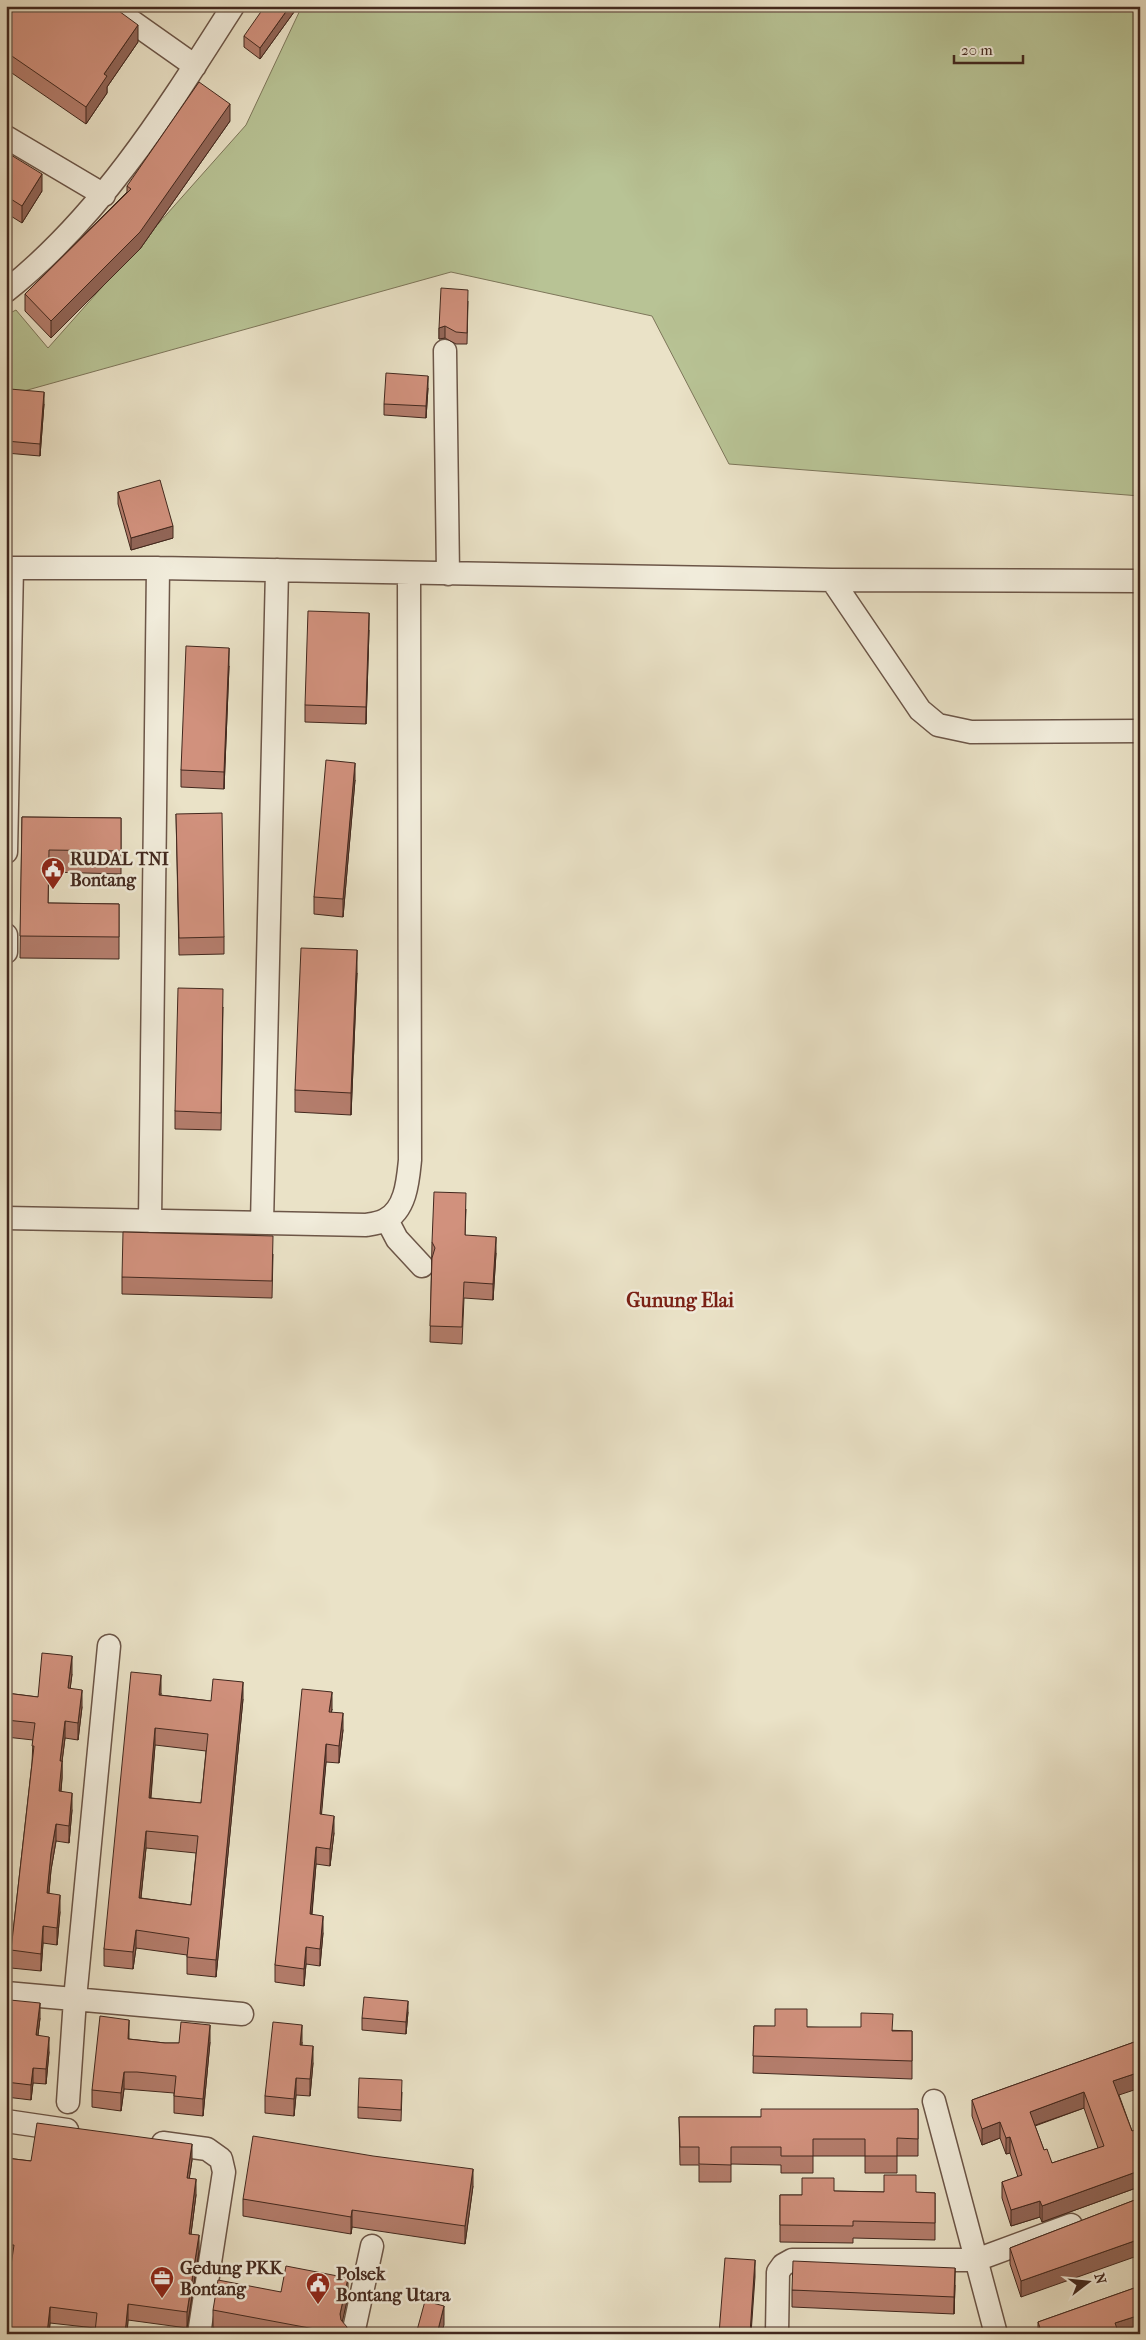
<svg xmlns="http://www.w3.org/2000/svg" width="1146" height="2340" viewBox="0 0 1146 2340" font-family="'IM FELL French Canon',serif">
<rect width="100%" height="100%" fill="#eae2c7"/>
<filter id="stains"><feTurbulence type="fractalNoise" baseFrequency=".004" numOctaves="4"/><feColorMatrix values="0 0 0 0 .2 0 0 0 0 .09 0 0 0 0 .02 0 0 0 .5 -.17"/></filter>
<radialGradient id="worn" r=".72"><stop offset=".6" stop-color="#630" stop-opacity="0"/><stop offset="1" stop-color="#630" stop-opacity=".3"/></radialGradient>
<path fill="#b8c395" stroke="#7d765a" d="M302 6H1140V496L729 464 652 316 451 272 6 396V315L16 310 48 348 246 125Z"/>
<g fill="none" stroke-linecap="round" stroke-linejoin="round">
<g stroke="#6c5648" stroke-width="25">
<path id="street" d="M110 6 195 66
M6 137 104 195
M6 291C102 215 168 108 233 6
M445 351 448 574
M6 568H158L832 580 1140 581
M832 580 920 710 938 725 971 732 1140 731
M6 852 12 568
M6 935V952
M6 1218 366 1225C372 1224 380 1223 385 1220 406 1210 408 1180 410 1160L409 573
M387 1220 397 1239 422 1266
M150 1221 158 568
M262 1223 277 570
M6 1993 242 2014
M934 2101 996 2334
M68 2102 75 1999 109 1646
M6 2121 67 2130
M163 2143 207 2149 221 2159 224 2172 199 2334
M353 2334 372 2246
M777 2334 778 2272 783 2265 792 2260H976L1071 2225"/>
</g>
<use href="#street" stroke="#f1ecdb" stroke-width="22"/>
</g>
<path fill="#b47d6c" stroke="#42281e" fill-rule="evenodd" d="M6 6 138 42 107 87V93L86 124 6 69Z
M294 6V12L260 59 244 47V36Z
M230 121 140 249 51 338 25 311V294L127 192V186Z
M6 152 42 191 22 223 6 213Z
M468 301 467 344H456L445 338 439 339V328Z
M428 388 426 418 384 415V404Z
M44 404 40 456 6 453V434Z
M118 492 173 538 131 550 118 504Z
M369 630 366 724 305 722V705Z
M229 666 224 789 181 787V770Z
M355 780 343 917 314 914V897Z
M176 814 224 937V954L179 955Z
M22 817 121 818V874L49 872 48 903 119 904V959L20 958Z
M357 973 351 1115 295 1112V1090Z
M223 1007 221 1130 175 1129V1111Z
M466 1209 465 1235 496 1253 493 1300 464 1298 462 1344 430 1342 432 1242Z
M273 1254 272 1298 122 1294V1277Z
M72 1674 70 1689 82 1707 78 1740 65 1738 62 1761V1778L61 1792 72 1810 69 1843 56 1841 51 1870 49 1893 60 1912 57 1945 43 1943 41 1971 11 1968V1950L32 1763 33 1740 6 1737V1693L38 1697Z
M161 1693 160 1695 211 1701 243 1699 216 1977 187 1974V1955L136 1948 133 1969 104 1966V1949ZM155 1745 206 1751 201 1803 151 1798ZM146 1848 196 1853 191 1905 141 1898Z
M332 1709 331 1712 343 1730 339 1763 326 1762 321 1815 334 1833 330 1866 316 1864 312 1915 323 1933 320 1966 306 1964 304 1986 275 1982V1965Z
M408 2012 406 2034 362 2030V2018Z
M40 2018 38 2035 49 2052 46 2084 33 2083 31 2100 6 2097V2036Z
M754 2026 807 2027 912 2031V2079L753 2073Z
M129 2039 165 2043H179L210 2042 203 2116 174 2113V2093L137 2090 124 2089 121 2111 92 2107V2090Z
M1140 2040 1119 2095 1132 2131 1140 2128V2188H1136L1042 2222 1040 2217 1011 2226 1002 2198V2182L1018 2177 1010 2153 1006 2154 1000 2138 982 2145 972 2116V2100ZM1084 2108 1098 2148 1052 2163 1044 2150 1035 2126Z
M302 2042V2045L313 2063 310 2096 296 2095 294 2116 265 2113V2096Z
M402 2092 401 2121 358 2118V2107Z
M918 2109V2156H897V2173H865V2156H813V2173H781V2165L731 2164V2182H699V2165H680L679 2117H761Z
M6 2158 31 2161 192 2160 189 2179 196 2195 191 2234 199 2251 187 2328 128 2320 127 2334H95V2328L50 2323 49 2334H6V2300L12 2261 6 2260Z
M473 2186 465 2244 352 2227 351 2234 243 2216V2199Z
M834 2191 935 2193V2240L853 2238V2243L780 2242V2195H802Z
M1140 2198 1021 2297 1010 2264V2248Z
M955 2285 954 2314 792 2307V2290Z
M1140 2286V2332L1135 2334H1038V2322Z
M281 2292 348 2296 342 2322 347 2334H244L213 2328V2310Z"/>
<path fill="#926658" stroke="#42281e" d="M290 6H294V12L260 59V48Z
M138 25V42L107 87V93L86 124V107L104 74Z
M230 104V121L140 249 51 338V321Z
M42 174V191L22 223V206Z
M445 326V338L439 339V328Z
M428 376V388L426 418V406Z
M44 392V404L40 456V444Z
M173 526V538L131 550V538Z
M369 613V630L366 724V707Z
M229 648V666L224 789V772Z
M355 763V780L343 917V899Z
M357 950V973L351 1115V1093Z
M496 1237V1253L493 1300V1284Z
M72 1656V1674L68 1706V1688Z
M161 1675V1693L159 1712V1695Z
M243 1682V1699L216 1977V1960Z
M82 1690V1707L78 1740V1723Z
M332 1692V1709L329 1729V1712Z
M343 1713V1730L339 1763V1746Z
M65 1721V1738L62 1762V1761V1778L59 1809 60 1761Z
M155 1728V1745L149 1815V1798Z
M326 1744V1762L320 1832V1814Z
M72 1793V1810L69 1843V1826Z
M334 1816V1833L330 1866V1849Z
M56 1824V1841L51 1870 47 1910V1893L51 1853Z
M146 1831V1848L139 1915V1898Z
M316 1847V1864L310 1932V1914Z
M60 1895V1912L57 1945V1928Z
M323 1916V1933L320 1966V1949Z
M43 1926V1943L41 1971V1954Z
M136 1930V1948L133 1969V1952Z
M306 1947V1964L304 1986V1969Z
M408 2001V2012L406 2034V2022Z
M40 2003V2018L36 2050V2035Z
M129 2020V2037L128 2056V2039Z
M210 2025V2042L203 2116V2099Z
M302 2025V2042L300 2062V2045Z
M49 2037V2052L46 2084V2069Z
M313 2046V2063L310 2096V2079Z
M33 2068V2083L31 2100V2085Z
M124 2072V2089L121 2111V2093Z
M1140 2072V2088L1113 2097V2081Z
M296 2078V2095L294 2116V2099Z
M1084 2092V2108L1030 2127V2112Z
M1000 2122V2138L982 2145V2129Z
M1010 2137V2153L1006 2154V2138Z
M192 2144V2160L187 2194V2178Z
M473 2169V2186L465 2244V2226Z
M1136 2172V2188L1042 2222V2206Z
M196 2179V2195L189 2249V2234Z
M1040 2201V2217L1011 2226V2210Z
M352 2210V2227L351 2234V2217Z
M199 2235V2251L187 2328V2312Z
M1140 2239V2255L1021 2297V2281Z
M755 2260V2277L751 2334H750Z
M955 2268V2285L954 2314V2297Z
M348 2278V2296L340 2332V2314Z
M128 2304V2320L127 2334H125Z
M444 2306V2325L441 2334H437Z
M50 2307V2323L49 2334H47Z
M1140 2315V2332L1135 2334H1115V2323Z"/>
<path fill="#d1917d" stroke="#42281e" fill-rule="evenodd" d="M6 6H112L138 25 104 74 107 76 86 107 6 52Z
M265 6H290L260 48 244 36Z
M199 82 230 104 140 232 51 321 25 294 131 189 127 186Z
M6 152 42 174 22 206 6 196Z
M441 288 468 290 467 333 456 332 445 326 439 328Z
M386 373 428 376 426 406 384 404Z
M10 389 44 392 40 444 6 441Z
M160 480 173 526 131 538 118 492Z
M308 611 369 613 366 707 305 705Z
M186 646 229 648 224 772 181 770Z
M326 760 355 763 343 899 314 897Z
M222 813 224 937 179 938 176 814Z
M22 817 121 818V851L49 850 48 903 119 904V937L20 936Z
M301 948 357 950 351 1093 295 1090Z
M178 988 223 989 221 1113 175 1111Z
M434 1192 466 1193 465 1235 496 1237 493 1284 464 1282 462 1327 430 1326 432 1258 435 1248 432 1242Z
M123 1232 273 1236 272 1281 122 1277Z
M42 1653 72 1656 68 1688 82 1690 78 1723 65 1721 60 1761H62L59 1791 72 1793 69 1826 56 1824 51 1853 47 1893 60 1895 57 1928 43 1926 41 1954 11 1950 34 1746H32L35 1723 6 1720V1693L38 1697Z
M131 1672 161 1675 159 1695 211 1701 213 1679 243 1682 216 1960 187 1957 189 1938 136 1930 133 1952 104 1949ZM155 1728 208 1734 201 1803 149 1798ZM146 1831 198 1836 191 1905 139 1898Z
M302 1689 332 1692 329 1712 343 1713 339 1746 326 1744 320 1814 334 1816 330 1849 316 1847 310 1914 323 1916 320 1949 306 1947 304 1969 275 1965Z
M364 1997 408 2001 406 2022 362 2018Z
M10 2000 40 2003 36 2035 49 2037 46 2069 33 2068 31 2085 6 2082V2036Z
M775 2009H807V2027H861V2013L893 2014 892 2031H912V2061L753 2056 754 2026H775Z
M100 2016 129 2020 128 2039 165 2043H179L181 2022 210 2025 203 2099 174 2096 176 2076 137 2072H124L121 2093 92 2090Z
M273 2022 302 2025 300 2045 313 2046 310 2079 296 2078 294 2099 265 2096Z
M1140 2040V2072L1113 2081 1132 2131 1140 2128V2172H1136L1042 2206 1040 2201 1011 2210 1002 2182 1022 2175 1010 2137 1006 2138 1000 2122 982 2129 972 2100ZM1084 2092 1104 2146 1052 2163 1047 2149 1044 2150 1030 2112Z
M359 2078 402 2080 401 2110 358 2107Z
M761 2109H918V2139L897 2138V2156H865V2139H813V2156H781V2147H731V2165L699 2164V2147H680L679 2117H761Z
M37 2123 192 2144 187 2178 196 2179 189 2234 199 2235 187 2312 128 2304 125 2334H112L95 2332 97 2313 50 2307 47 2334H40L6 2330V2300L14 2245H6V2158L31 2161Z
M253 2136 373 2156 473 2169 465 2226 352 2210 351 2217 243 2199Z
M884 2175H916V2192L935 2193V2223L853 2221V2226L780 2225V2195H802V2178H834V2191L884 2192Z
M1140 2198V2239L1021 2281 1010 2248Z
M725 2258 755 2260 750 2334H719Z
M793 2261 955 2268 954 2297 792 2290Z
M286 2266 348 2278 340 2314 341 2320 347 2327 346 2334H320V2330L213 2310 218 2280 281 2292Z
M1140 2286V2315L1115 2323 1119 2334H1042L1038 2322Z
M425 2301 444 2306 437 2334H416Z"/>
<defs>
<g id="civic-pin" transform="scale(1.25)"><path d="M0 17L-7.5 6A9.5 9.5 0 1 1 7.5 6Z" fill="#8f2418" stroke="#f1ecdb"/><path d="M-.6-6.5H3V-4.5H.6V-3L4-1V1h2V6H-6V1h2V-1L-.6-3ZM-1.2 2.5V6h2.4V2.5Z" fill="#fff"/></g>
<g id="office-pin" transform="scale(1.25)"><path d="M0 17L-7.5 6A9.5 9.5 0 1 1 7.5 6Z" fill="#8f2418" stroke="#f1ecdb"/><path d="M-6-3h4V-5.5h4V-3h4V5H-6ZM-1-4.5V-3h2v-1.5ZM-6 0V1H6V0Z" fill="#fff"/></g>
</defs>
<g fill-rule="evenodd">
<use href="#civic-pin" x="53" y="869"/>
<use href="#office-pin" x="162" y="2278"/>
<use href="#civic-pin" x="318" y="2284"/>
</g>
<g text-anchor="middle" dominant-baseline="central" stroke-width="5" stroke-linejoin="round" paint-order="stroke">
<g font-size="18" font-weight="bold" fill="#42281e" stroke="#f1ecdb" text-anchor="start">
<text x="70" y="859">RUDAL TNI<tspan x="70" dy="21">Bontang</tspan></text>
<text x="180" y="2268">Gedung PKK<tspan x="180" dy="21">Bontang</tspan></text>
<text x="336" y="2274">Polsek<tspan x="336" dy="21">Bontang Utara</tspan></text>
</g>
<g font-size="20" font-weight="bold" fill="#7a1f14" stroke="#f1ecdb">
<text x="680" y="1300">Gunung Elai</text>
</g>
</g>
<rect width="1146" height="2340" fill="none" stroke="#eae2c7" stroke-width="25"/>
<rect x="8" y="8" width="1131" height="2325" fill="none" stroke="#42281e" stroke-width="2.5"/>
<rect x="12" y="12" width="1121" height="2315" fill="none" stroke="#42281e"/>
<g transform="translate(1088 2282) rotate(74)" stroke="#f1ecdb" stroke-width="4" paint-order="stroke">
<path d="M0-4L9 19L0 12L-9 19Z" fill="#42281e"/>
<text y="-8" font-size="14" font-weight="bold" text-anchor="middle" fill="#42281e">N</text>
</g>
<path d="M954 55v8h69v-8" fill="none" stroke="#42281e" stroke-width="2.5"/>
<text x="961" y="55" font-size="15" fill="#42281e" stroke="#f1ecdb" stroke-width="4" paint-order="stroke">20 m</text>
<rect width="100%" height="100%" filter="url(#stains)"/>
<rect width="100%" height="100%" fill="url(#worn)"/>
</svg>
